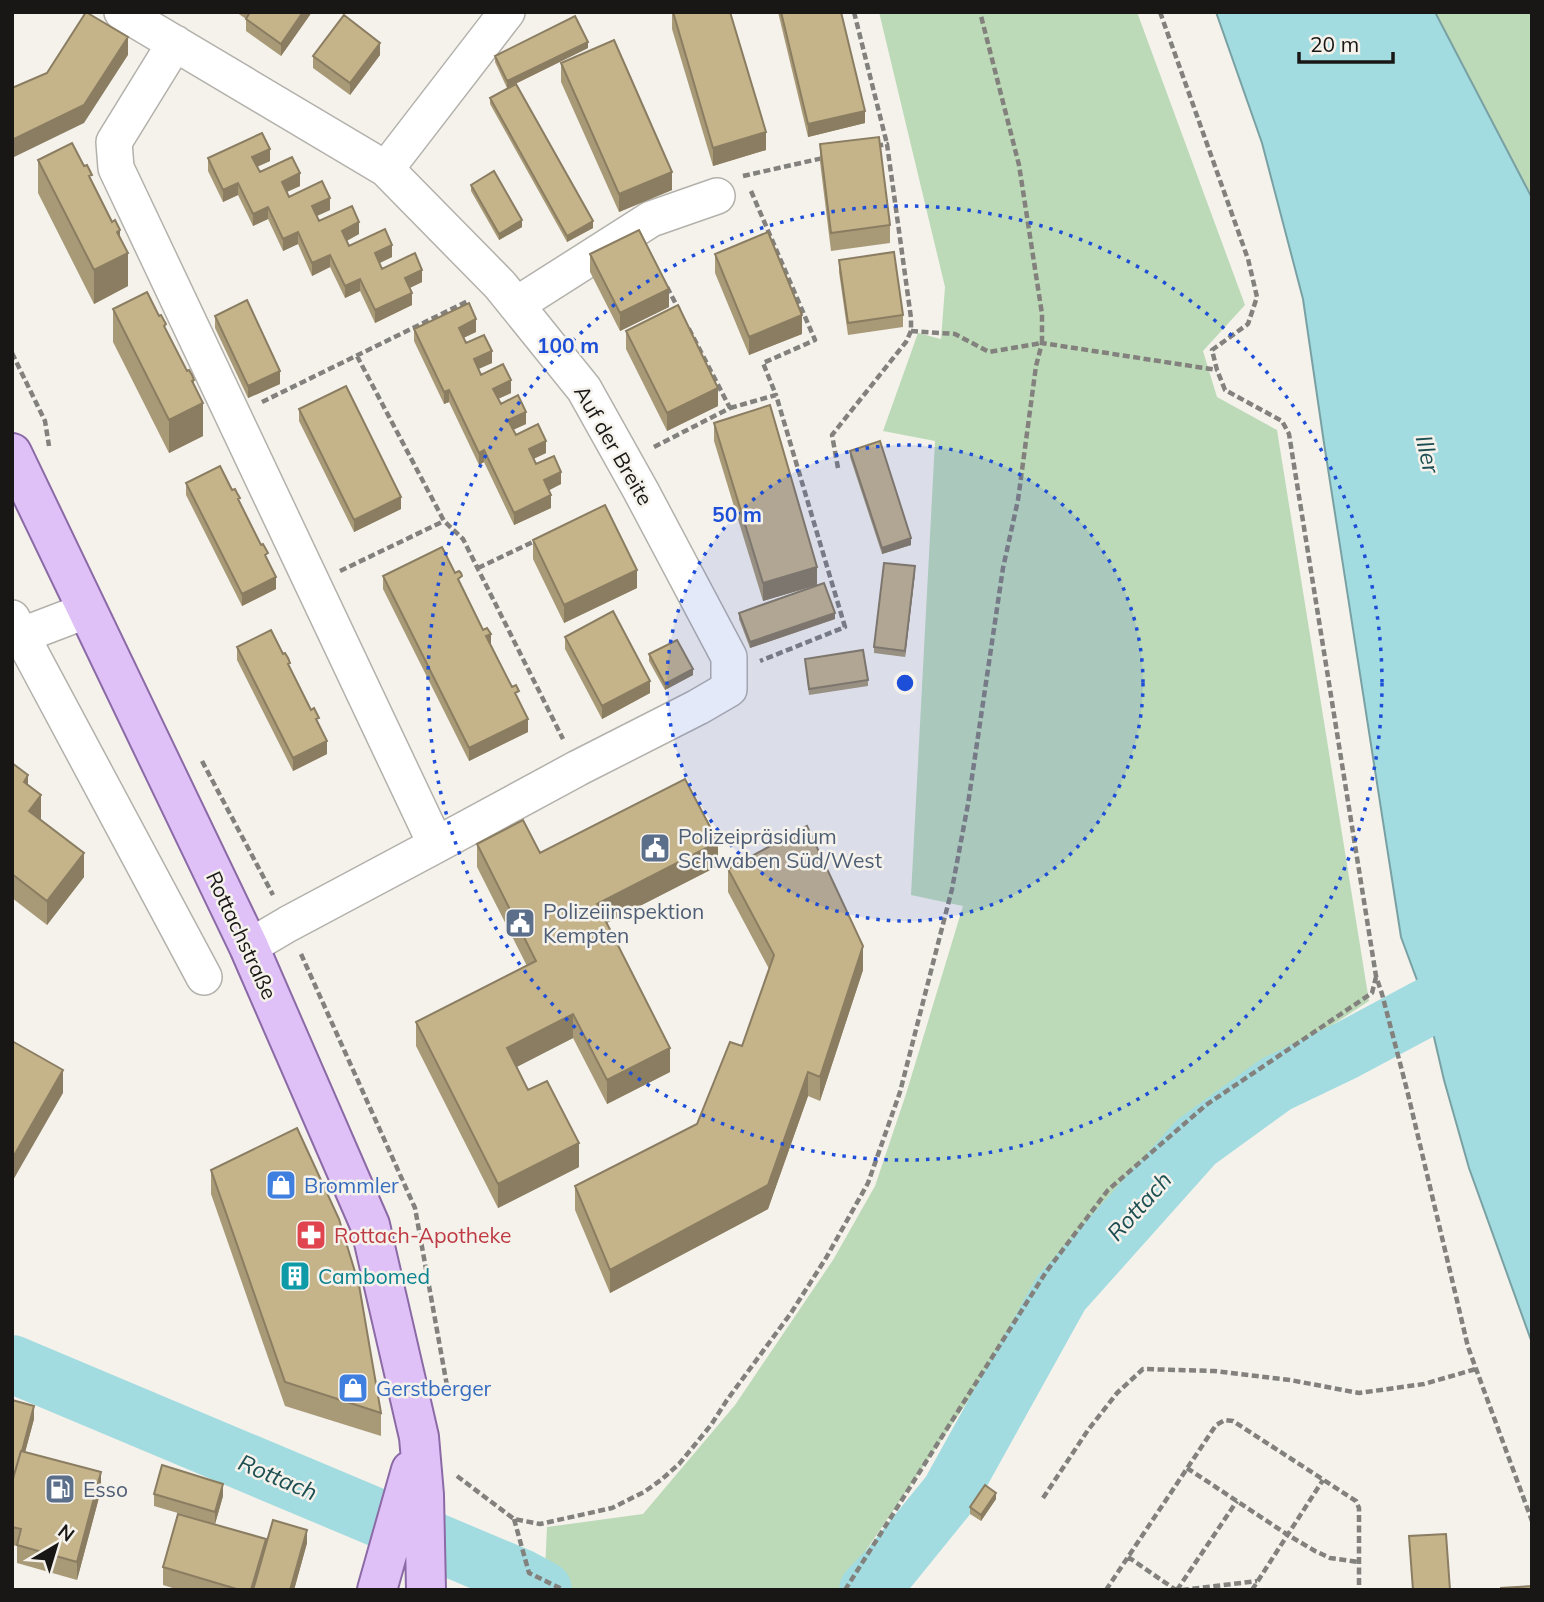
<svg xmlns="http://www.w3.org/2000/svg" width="1544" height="1602" viewBox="0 0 1544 1602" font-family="Mulish,sans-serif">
<rect width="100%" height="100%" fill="#f5f2ec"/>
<path fill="#bddab8" d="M879 12H1137L1245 305 1203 351 1217 397 1277 430 1369 1001 1189 1119 1051 1279 839 1590H544L547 1527 643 1514 735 1405 833 1260 875 1186 906 1094 963 906 911 895 935 441 883 431 918 333 941 339 945 287Z
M1435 12H1532V198V197Z"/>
<path fill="#a3dce0" stroke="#79a1a3" stroke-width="2" d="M1216 12H1435L1532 198V1343L1469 1168 1444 1080 1427 1007 1401 937 1324 443 1303 299 1262 143Z"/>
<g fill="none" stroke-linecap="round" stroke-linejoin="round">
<path stroke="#a3dce0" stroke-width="58" d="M12 1364 521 1578 543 1590
M868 1590 890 1567 950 1493 1061 1293 1196 1142 1276 1084 1347 1050 1532 951"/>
<g stroke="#b3b1ab" stroke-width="38">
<path id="minor" d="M122 12 386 169 500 285 584 389 641 491 729 657V689L698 707 578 768 436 845 288 924 249 947
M175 43 114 142 116 168 436 845
M386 169 507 12
M516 305 651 219 717 196
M12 618 204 977
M12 639 88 610"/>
</g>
<g stroke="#8b6aa5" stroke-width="42">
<path id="major" d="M12 453 249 947 370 1225 419 1437 424 1495 426 1590
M377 1590 411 1470"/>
</g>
<path stroke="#83817d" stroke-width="4.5" stroke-dasharray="7 3.5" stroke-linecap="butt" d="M854 12 887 144
M1160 12 1248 259 1257 297 1248 324 1212 350 1217 370 1225 390 1282 421 1289 434 1376 976 1382 994 1407 1090 1468 1347 1532 1521
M743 176 823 158
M751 191 815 340 763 363 776 395
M667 287 679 310
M911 331 955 334 989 352 1042 343V314L1019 165 980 12
M12 353 45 421 49 446
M357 356 444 521 463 539 563 739
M262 402 468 301
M730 408 776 395 845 627 760 661
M654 447 730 408 688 327
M838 468 832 435 906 342 911 331V318L887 144 876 146
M478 568 537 540
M340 571 444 521
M202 761 273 895
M301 954 415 1208 449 1397
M1187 1468 1288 1535 1315 1551 1330 1558 1359 1562
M457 1476 514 1519 540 1524 612 1508 644 1492 661 1480 679 1464 711 1425 727 1400 791 1313 826 1258 868 1183 900 1092 952 889 968 804 1003 568 1018 500 1036 366 1042 343 1217 370
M1043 1498 1088 1430 1117 1393 1143 1369 1214 1371 1290 1380 1359 1393 1424 1384 1476 1369
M514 1519 529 1573 564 1590
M1128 1557 1176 1590
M845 1590 1046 1272 1108 1190 1206 1105 1372 993 1376 977
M1106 1590 1216 1425 1225 1420 1233 1421 1356 1501 1359 1508V1590
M1177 1590 1237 1501
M1182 1590 1257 1581
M1252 1590 1323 1480"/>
<use href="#minor" stroke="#fff" stroke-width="35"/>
<use href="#major" stroke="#dfc1f8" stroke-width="38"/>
</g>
<path fill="#a99a77" d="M236 12H312L281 56 246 31V19Z
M672 12 766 150 713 166 672 29Z
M778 12H841L865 123 808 137Z
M588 48 507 88 495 62V56Z
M380 55 350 95 313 68V56Z
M561 63 672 190 619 212 561 82Z
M490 98 593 228 567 242 490 104Z
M820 144 890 225V243L831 251 820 162Z
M208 158 270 161 257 167 260 172 300 186 287 192 289 197 330 210 317 216 319 221 359 234 347 241 349 246 392 257 380 263 382 269 422 282 410 288 412 305 375 323 360 291 345 298 330 267 312 276 298 244 283 251 268 219 253 226 238 195 223 202 208 171Z
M38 160 92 181 120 236 128 286 94 304 38 193Z
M471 185 522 227 499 240 471 191Z
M590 254 669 307 620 331 590 272Z
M715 254 802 334 749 355 715 273Z
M839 260 903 315V327L848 335 839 272Z
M113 309 166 331 203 436 169 453 113 342Z
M215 316 280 384 248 398 215 328Z
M414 329 476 332 463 338 466 343 492 363 478 369 481 375 511 393 498 399 501 404 526 424 513 430 516 435 546 453 533 459 536 464 561 484 548 490 551 508 514 525 484 462 479 465 449 402 444 404 414 341Z
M626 331 718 406 667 431 626 349Z
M299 409 401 509 354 532 299 421Z
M714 423 817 585 763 601 714 441Z
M850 451 911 545 882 554 850 457Z
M186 483 240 504 268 560 276 589 242 606 186 495Z
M533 540 637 588 564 623 533 559Z
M915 573 905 657 874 653V647Z
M383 576 462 587 519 701 528 732 469 761 383 589Z
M739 613 835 619 750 648 739 619Z
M565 637 650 693 602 719 565 649Z
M237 647 290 669 319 725 327 754 293 771 237 660Z
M649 654 693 675 665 690 649 661Z
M805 659 868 680V686L809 695Z
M12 763 28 785 40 819 84 877 47 925 12 898Z
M477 844 540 853 718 866 606 923 670 1072 607 1104 573 1038 516 1067 528 1090 579 1167 498 1208 416 1046V1022L527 966 477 867Z
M728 869 863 970 820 1101 808 1096 768 1209 610 1293 575 1210V1186L697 1124 742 1046 769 969 728 892Z
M211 1170 381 1413V1436L285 1406 211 1194Z
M12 1400 34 1419 25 1452 101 1490 77 1580 17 1563V1546L12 1545Z
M154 1494 223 1496 215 1524 154 1506Z
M996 1499 981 1521 970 1514V1507Z
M307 1543 294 1590H179L163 1585V1567L266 1545Z"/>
<path fill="#8a7d61" d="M303 12H312L281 56V44Z
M128 37V55L84 123 12 158V140Z
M588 42V48L507 88V81Z
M380 43V55L350 95V83Z
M865 111V123L808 137V124Z
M766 132V150L713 166V148Z
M270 149V161L252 169V157Z
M672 172V190L619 212V194Z
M300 173V186L282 194V182Z
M238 183V195L223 202V190Z
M330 198V210L312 218V206Z
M268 207V219L253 226V214Z
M522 220V227L499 240V234Z
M593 221V228L567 242V236Z
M359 222V234L342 243V231Z
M120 230V257L128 253V286L94 304V270L117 232Z
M298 232V244L283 251V239Z
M392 245V257L375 265V253Z
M330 255V267L312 276V263Z
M422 270V282L405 290V278Z
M360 279V291L345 298V286Z
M669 289V307L620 331V313Z
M412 293V305L375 323V310Z
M802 315V334L749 355V337Z
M476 319V332L459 340V328Z
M492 351V363L474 371V359Z
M280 371V384L248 398V386Z
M194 380V407L203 403V436L169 453V420L192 381Z
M511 380V393L493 401V389Z
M718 388V406L667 431V413Z
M449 390V402L444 404V392Z
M526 412V424L508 432V420Z
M546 441V453L529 461V449Z
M484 450V462L479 465V453Z
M561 472V484L544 493V480Z
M551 495V508L514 525V513Z
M401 497V509L354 532V520Z
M911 538V545L882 554V548Z
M915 566V573L905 657V651Z
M817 567V585L763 601V583Z
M637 570V588L564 623V605Z
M276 577V589L242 606V594Z
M835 613V619L750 648V642Z
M491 634V646L486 636Z
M693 669V675L665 690V684Z
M650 681V693L602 719V706Z
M528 719V732L469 761V748Z
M327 741V754L293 771V758Z
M28 775V799L24 782Z
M41 795V819L29 834V811Z
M718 842V866L597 928V904Z
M84 853V877L47 925V901Z
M863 946V970L820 1101V1077Z
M573 1014V1038L507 1072V1048Z
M670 1048V1072L607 1104V1080Z
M63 1070V1093L12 1182V1159Z
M808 1072V1096L768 1209 610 1293V1270Z
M579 1143V1167L498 1208V1184Z
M34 1406V1419L12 1501V1489Z
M101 1472V1490L77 1580V1562Z
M223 1484V1496L215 1524V1512Z
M996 1493V1499L981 1521V1515Z
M307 1530V1543L294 1590H290Z
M266 1539V1557L256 1590H251Z"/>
<path fill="#c5b38a" stroke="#8a7d61" stroke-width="2" d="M86 12 128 37 84 105 12 140V88L47 73Z
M250 12H303L281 44 246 19Z
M673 12H730L766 132 713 148Z
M781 12H841L865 111 808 124Z
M344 15 380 43 350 83 313 56Z
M575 16 588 42 507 81 495 56Z
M614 40 672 172 619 194 561 63Z
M516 84 593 221 567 236 490 98Z
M262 133 270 149 252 157 260 172 292 157 300 173 282 182 289 197 322 181 330 198 312 206 319 221 352 206 359 222 342 231 349 246 385 229 392 245 375 253 382 269 415 253 422 270 405 278 412 293 375 310 360 279 345 286 330 255 312 263 298 232 283 239 268 207 253 214 238 183 223 190 208 158Z
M879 137 890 225 831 233 820 144Z
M72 143 84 166 87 165 92 175 89 176 112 222 115 220 120 230 117 232 128 253 94 270 38 160Z
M494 171 522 220 499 234 471 185Z
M639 230 669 289 620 313 590 254Z
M768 232 802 315 749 337 715 254Z
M894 252 903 315 848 323 839 260Z
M147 292 159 316 161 315 166 324 164 326 187 371 189 370 192 375 194 380 192 381 203 403 169 420 113 309Z
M247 300 280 371 248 386 215 316Z
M469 303 476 319 459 328 466 343 484 335 492 351 474 359 481 375 503 364 511 380 493 389 501 404 518 395 526 412 508 420 516 435 538 424 546 441 529 449 536 464 554 456 561 472 544 480 551 495 514 513 484 450 479 453 449 390 444 392 414 329Z
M678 305 718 388 667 413 626 331Z
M346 386 401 497 354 520 299 409Z
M770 405 817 567 763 583 714 423Z
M880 441 911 538 882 548 850 451Z
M220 466 232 490 235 489 237 493 240 498 238 499 261 545 263 544 268 553 265 555 276 577 242 594 186 483Z
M605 505 637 570 564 605 533 540Z
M442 547 455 573 459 571 461 573 462 576 458 579 483 630 487 628 491 634 486 636 512 687 516 685 519 691 515 693 528 719 469 748 383 576Z
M884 563 915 566 905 651 874 647Z
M824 583 835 613 750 642 739 613Z
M613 611 650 681 602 706 565 637Z
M271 630 283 654 285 653 288 658 290 663 288 664 311 710 314 708 319 718 316 719 327 741 293 758 237 647Z
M677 640 693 669 665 684 649 654Z
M863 650 868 680 809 689 805 659Z
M12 763 28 775 24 782 41 795 29 811 84 853 47 901 12 874Z
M685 779 718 842 597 904 670 1048 607 1080 573 1014 507 1048 528 1090 547 1081 579 1143 498 1184 416 1022 536 961 477 844 523 820 540 853Z
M807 826 863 946 820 1077 808 1072 768 1185 610 1270 575 1186 697 1124 730 1042 742 1046 774 955 728 869Z
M12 1041 63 1070 12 1159Z
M297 1128 339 1219 359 1285 381 1413 285 1382 211 1170Z
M12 1400 34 1406 22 1451H21L12 1482Z
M21 1451 101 1472 77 1562 17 1545 21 1529 12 1527V1482Z
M162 1465 223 1484 215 1512 154 1494Z
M985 1485 996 1493 981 1515 970 1507Z
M178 1514 266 1539 251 1590H240L163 1567Z
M273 1520 307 1530 290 1590H253Z
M1446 1534 1450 1590H1413L1409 1536Z
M1532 1586V1590H1501V1588Z"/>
<circle cx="905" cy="683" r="238" fill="#1d4ed8" fill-opacity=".12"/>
<g fill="none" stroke="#1d4ed8" stroke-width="3.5" stroke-dasharray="3.5 7">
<circle cx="905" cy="683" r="238"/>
<circle cx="905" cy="683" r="477"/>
</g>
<defs>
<g id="civic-square" transform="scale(1.575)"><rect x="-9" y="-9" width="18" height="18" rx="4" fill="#5c6f8a" stroke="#f5f2ec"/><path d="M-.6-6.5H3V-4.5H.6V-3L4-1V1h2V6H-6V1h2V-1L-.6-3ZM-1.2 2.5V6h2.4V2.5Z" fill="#fff"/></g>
<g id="shop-square" transform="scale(1.575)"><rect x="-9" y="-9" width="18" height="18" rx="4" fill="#3f7fe0" stroke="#f5f2ec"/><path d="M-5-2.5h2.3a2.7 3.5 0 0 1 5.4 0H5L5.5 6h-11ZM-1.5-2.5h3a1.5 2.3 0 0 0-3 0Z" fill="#fff"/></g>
<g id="pharmacy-square" transform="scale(1.575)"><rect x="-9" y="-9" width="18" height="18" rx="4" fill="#e0444e" stroke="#f5f2ec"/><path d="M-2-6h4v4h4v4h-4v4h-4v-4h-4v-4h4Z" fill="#fff"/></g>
<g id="building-square" transform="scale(1.575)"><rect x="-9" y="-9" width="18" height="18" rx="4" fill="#0f9aa8" stroke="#f5f2ec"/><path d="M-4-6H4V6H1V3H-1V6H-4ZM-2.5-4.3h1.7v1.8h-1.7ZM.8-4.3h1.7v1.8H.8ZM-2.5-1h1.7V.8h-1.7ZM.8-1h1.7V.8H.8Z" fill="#fff"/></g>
<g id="fuel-square" transform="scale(1.575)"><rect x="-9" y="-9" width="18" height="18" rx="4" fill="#5c6f8a" stroke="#f5f2ec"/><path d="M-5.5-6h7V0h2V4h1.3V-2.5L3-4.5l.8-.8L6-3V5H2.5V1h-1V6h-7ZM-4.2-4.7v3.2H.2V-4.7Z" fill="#fff"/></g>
</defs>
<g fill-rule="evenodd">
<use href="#civic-square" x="655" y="848"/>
<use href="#civic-square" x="520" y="923"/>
<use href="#shop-square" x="281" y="1185"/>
<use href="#pharmacy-square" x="311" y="1235"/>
<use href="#building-square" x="295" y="1276"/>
<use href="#shop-square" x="353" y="1388"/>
<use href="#fuel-square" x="60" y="1489"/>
</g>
<g text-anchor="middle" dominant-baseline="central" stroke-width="5" stroke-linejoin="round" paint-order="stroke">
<g font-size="21" fill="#181715" stroke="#f5f2ec">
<text transform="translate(614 445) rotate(60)">Auf der Breite</text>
<text transform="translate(242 935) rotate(65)">Rottachstraße</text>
</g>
<g font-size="21" fill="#4e5e75" stroke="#f5f2ec" text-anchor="start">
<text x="678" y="836">Polizeipräsidium<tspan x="678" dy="24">Schwaben Süd/West</tspan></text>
<text x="543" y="911">Polizeiinspektion<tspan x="543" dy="24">Kempten</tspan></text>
<text x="83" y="1489">Esso</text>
</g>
<g font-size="21" fill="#366cbe" stroke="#f5f2ec" text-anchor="start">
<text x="304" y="1185">Brommler</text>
<text x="376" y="1388">Gerstberger</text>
</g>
<g font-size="21" fill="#be3a42" stroke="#f5f2ec" text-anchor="start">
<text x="334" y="1235">Rottach-Apotheke</text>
</g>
<g font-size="21" fill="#0d838f" stroke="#f5f2ec" text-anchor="start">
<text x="318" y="1276">Cambomed</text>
</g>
<g font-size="23" font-style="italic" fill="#1d4f52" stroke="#f5f2ec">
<text transform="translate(1428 454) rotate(77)">Iller</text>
<text transform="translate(1139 1206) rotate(-48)">Rottach</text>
<text transform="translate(278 1477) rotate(23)">Rottach</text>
</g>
</g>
<circle cx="905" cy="683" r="10" fill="#1d4ed8" stroke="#f5f2ec" stroke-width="3.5"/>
<g font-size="21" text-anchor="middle" font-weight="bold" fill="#1d4ed8" stroke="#f5f2ec" stroke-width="5" stroke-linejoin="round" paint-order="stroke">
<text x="568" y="353">100 m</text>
<text x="737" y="522">50 m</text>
</g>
<rect width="1544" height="1602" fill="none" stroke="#181715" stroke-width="28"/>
<g transform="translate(56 1546) rotate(38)" stroke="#f5f2ec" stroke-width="5" paint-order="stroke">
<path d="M0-5L12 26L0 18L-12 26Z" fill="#181715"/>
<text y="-10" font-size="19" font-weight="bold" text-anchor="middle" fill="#181715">N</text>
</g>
<path d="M1299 52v10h94v-10" fill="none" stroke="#181715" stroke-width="3.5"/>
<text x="1310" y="52" font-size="21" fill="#181715" stroke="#f5f2ec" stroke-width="5" paint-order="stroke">20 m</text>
</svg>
